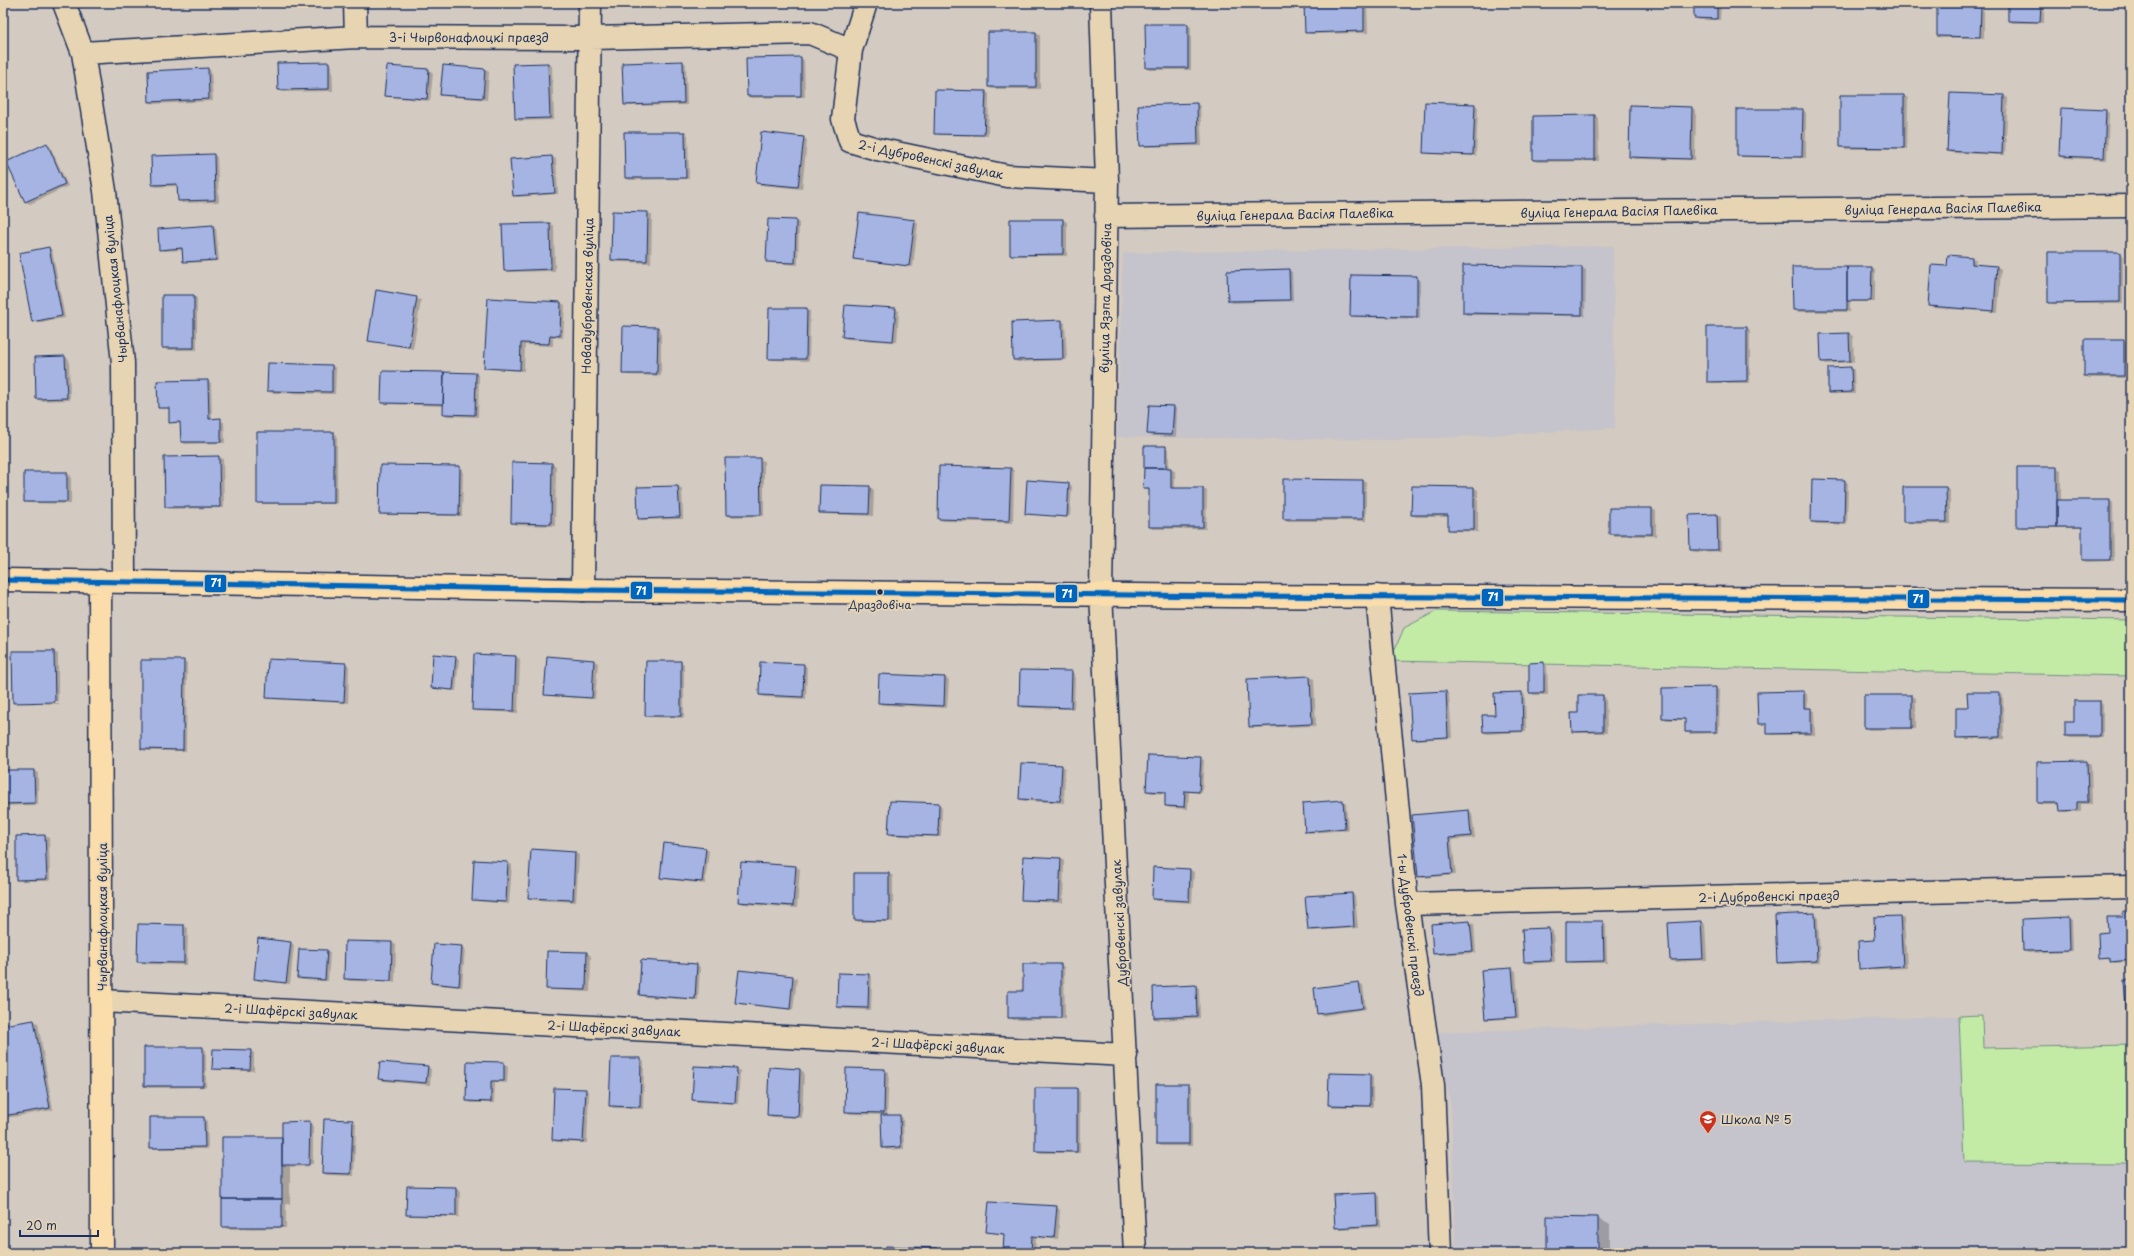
<svg xmlns="http://www.w3.org/2000/svg" width="2134" height="1256" viewBox="0 0 2134 1256" font-family="'Playpen Sans',sans-serif">
<rect width="100%" height="100%" fill="#d3cac1"/>
<filter id="ink" filterUnits="userSpaceOnUse"><feTurbulence type="fractalNoise" baseFrequency=".025" numOctaves="2"/><feDisplacementMap in="SourceGraphic" scale="8" xChannelSelector="R" yChannelSelector="G"/><feConvolveMatrix kernelMatrix="1 2 1 2 8 2 1 2 1" color-interpolation-filters="sRGB"/></filter>
<g filter="url(#ink)">
<path fill="#c5c3cb" d="M1613 246 1615 428 1398 440 1117 437 1123 253Z
M1959 1016 1965 1163 2131 1164V1253H1456L1451 1105 1436 1032Z"/>
<path fill="#c4eba6" stroke="#708d82" d="M1437 611 2131 620V676L1390 661 1404 628Z
M1982 1015 1983 1048 2131 1045V1164L1965 1163 1959 1016Z"/>
<path fill="#0003" d="M196 3H236L200 5Z
M491 3H549V5L495 6Z
M1305 3H1367L1368 33 1310 34 1306 32Z
M1695 3H1721L1720 20H1698L1695 18Z
M2009 3H2044V23H2013L2009 21Z
M1980 8 1984 11V38H1942L1938 36Z
M1187 25 1191 27V70H1150L1147 68Z
M989 33H1036L1040 35V89H992L989 87Z
M800 58 804 60 805 97 751 98 748 96Z
M683 62 686 64 687 105 628 106 625 104Z
M328 63 332 65 333 91 282 92 279 90Z
M548 64 552 66 554 120 520 121 516 119 514 65Z
M444 66 485 70 489 72 487 100 445 96 441 94Z
M388 67 429 70 433 73 430 101 389 97 385 95Z
M208 69 211 71 213 101 154 104 150 102Z
M985 92 989 94 988 136 939 135 935 133Z
M1904 96 1908 98 1907 149H1845L1841 147Z
M2004 96 2008 98 2005 155 1952 153 1948 151Z
M1197 104 1200 106 1202 146 1144 147 1141 145Z
M1475 105 1478 107 1476 156 1428 154 1424 152Z
M1631 106 1692 108 1696 110 1695 160 1634 159 1630 157Z
M1803 110 1806 113V158L1742 157 1738 155Z
M2105 111 2109 113 2107 160 2063 158 2060 156Z
M1594 116 1598 118 1599 161 1538 162 1534 160Z
M685 133 688 135 689 179 629 180 626 178Z
M803 138 807 140 802 189 760 185 757 183Z
M46 144 50 146 68 186 30 204 26 202 8 163Z
M214 155 217 157 219 202 182 203 179 200 178 186 156 187 153 185Z
M552 157 556 159 558 194 517 197 514 195Z
M613 212 648 213 652 215 651 263 616 262 612 260Z
M1063 220 1067 222V256H1015L1011 254Z
M796 221 799 223 798 265 771 263 767 261Z
M914 221 918 223 913 267 858 260 854 258Z
M550 224 554 226 555 271 508 272 505 270 503 225Z
M213 226 216 228 219 261 188 263 184 261 183 250 164 251 160 249Z
M49 248 52 250 65 318 37 323 33 321Z
M2119 253 2123 255V304H2053L2049 302Z
M1972 258 1976 260 1975 266 1997 267 2001 269 1998 312 1933 308 1929 306 1948 267Z
M1464 266 1582 268 1586 270 1585 316 1467 315 1464 313Z
M1871 268 1875 270V302H1850V312H1797L1794 309Z
M1289 270 1292 272 1293 301 1233 303 1229 301Z
M1417 277 1420 280V319L1355 317 1351 315Z
M377 291 421 300 413 349 369 340Z
M193 296 197 298V350H167L163 348Z
M489 299 561 303 565 305 563 338 553 337V346L525 345 524 371 489 369 485 367Z
M806 309 810 311 809 361 773 360 769 358Z
M895 309 899 311 897 342 847 339 843 337Z
M1062 321 1065 323 1067 360 1018 362 1014 360Z
M658 328 661 330V376L627 375 623 373Z
M1747 328 1750 330V383H1712L1708 381Z
M1849 334 1853 336 1854 362 1826 364 1822 361Z
M2123 340 2127 342V378H2089L2085 376Z
M65 357 69 359 70 400 41 401 37 399Z
M332 366 336 368 335 394 272 393 268 391Z
M1851 368 1854 370 1855 394H1833L1829 392Z
M383 372 476 374 479 376 478 417 447 416 444 414V406L386 404 382 402Z
M208 381 211 383 212 420 224 422 225 443 185 444 182 442 181 424 170 422V409L159 408Z
M1173 407 1177 409 1176 437 1152 436 1148 434Z
M333 433 337 435V504H262L258 502Z
M1165 447 1169 450V469L1175 471V489H1203L1207 491 1206 529H1153L1150 527V491L1144 489Z
M219 457 223 459 224 508 169 509 166 507 165 458Z
M760 459 764 461V516L730 517 727 515Z
M552 464 556 466 555 526 516 525 512 523Z
M459 467 463 469 462 516 384 515 380 513Z
M2057 468 2061 470V501H2110L2113 503 2114 561 2087 562 2083 559V528H2022L2018 526Z
M1011 469 1014 471 1013 523 943 521 939 519Z
M25 473H67L71 476V504L28 503 25 501Z
M1363 480 1366 483V521H1288L1284 519Z
M1845 481 1848 483 1847 525 1816 524 1812 522Z
M1069 484 1072 486 1070 516 1026 513Z
M678 487 682 489 683 519 642 520 639 518Z
M870 487 874 490 873 516 824 514 820 512Z
M1413 487 1474 488 1478 490V532L1453 531 1449 529V517H1416L1412 515Z
M1946 488 1950 490V524H1908L1904 522Z
M1652 509 1656 511V536H1614L1610 534Z
M1717 515 1721 517V551L1695 552 1691 550Z
M54 652 58 654V701L14 702Z
M475 655 516 657 520 659 518 713 476 711 473 709Z
M455 657 459 659 456 691 435 689 432 687Z
M548 658 594 661 598 663 595 699 549 696 545 694Z
M184 661 187 663 186 751H145L142 749Z
M681 662 684 664V718L650 717 646 715Z
M1543 663 1547 666 1548 695H1534L1530 693Z
M346 664 349 666 348 703 270 699 267 697Z
M804 665 807 667 806 699 764 697 760 695Z
M1072 672 1075 675 1074 709 1023 708 1020 705Z
M1310 677 1314 679 1316 726 1254 728 1250 726 1248 680Z
M945 678 949 680 947 708 882 705 879 702Z
M1716 688 1720 691 1719 733 1690 734 1686 732V720H1667L1663 718Z
M1446 692 1449 694 1452 738 1416 740 1413 738Z
M1803 692 1807 694 1808 709 1814 711 1815 735H1772L1768 733V725L1759 723Z
M1522 693 1525 695 1526 732 1487 734 1484 732 1496 716Z
M1999 693 2003 695 2004 739H1961L1957 737 1969 708Z
M1603 696 1606 698 1607 733H1576L1573 731 1579 714Z
M1865 696H1912L1916 698V729L1869 730 1865 727Z
M2100 702 2103 704V738H2070L2066 736 2075 722Z
M59 703V704H16Z
M1200 758 1204 760 1202 793 1189 792 1188 809 1170 808 1166 806V794L1151 793 1147 791Z
M2087 762 2091 764 2092 804H2081V812H2064L2061 810 2060 805H2042L2038 803V763Z
M1062 766 1065 768 1064 803 1024 801 1020 799Z
M3 771H34L38 773V805L3 806Z
M1343 801 1346 803 1348 830 1310 833 1306 831Z
M939 804 942 807 941 837 893 836 889 834Z
M1469 811 1472 813 1475 838 1452 840 1456 875 1423 878 1419 876Z
M45 836 49 838 50 881H21L17 879V837Z
M705 849 709 851 705 884 665 879 661 877Z
M532 850 575 853 579 855 576 902 533 900 529 897Z
M1061 858 1064 861 1063 903 1026 901 1022 899Z
M508 863 512 865 509 904 476 901 473 899Z
M742 863 796 867 800 869 797 908 743 904 739 902Z
M1190 870 1194 872 1192 903 1156 901 1153 899Z
M889 874 893 876V922H859L855 920Z
M1352 894 1355 896 1358 928 1312 931 1308 929Z
M2131 913V962L2114 963 2111 960 2100 958 2109 933Z
M1815 914 1818 916 1820 963 1782 964 1778 962Z
M1900 917 1904 919 1907 968 1864 970 1860 968 1876 941Z
M2068 918 2072 920 2073 951 2028 953 2024 951Z
M1470 922 1474 924 1476 953 1438 955 1434 953 1432 925Z
M1603 922 1606 924 1607 963H1571L1567 961Z
M1701 922 1705 924 1707 960 1675 962 1671 960Z
M139 925 184 926 188 928 187 965 142 964 138 962Z
M1549 929 1553 931 1555 962 1528 964 1525 962Z
M346 942 392 943 396 945 395 982 349 981 345 978Z
M291 943 294 945 290 984 259 981 255 978Z
M462 947 465 949 462 987 435 985 432 983Z
M327 951 330 953 328 981 302 980 298 978Z
M548 952 587 953 591 956 590 992 551 990 547 988Z
M697 965 700 967 698 1000 644 997 640 995Z
M1061 965 1064 967 1065 1019 1013 1020 1009 1017 1024 992Z
M1512 969 1516 971 1519 1018 1490 1020 1486 1018Z
M740 971 793 977 797 979 793 1010 740 1004 736 1002Z
M869 975 872 977 871 1010 841 1009 838 1007Z
M1359 983 1363 985 1366 1009 1322 1016 1318 1013 1315 989Z
M1195 986 1199 988 1200 1018 1159 1020 1155 1018Z
M3 1012 6 1026 34 1021 38 1023 53 1110 6 1118 3 1117Z
M202 1048 206 1050V1087L149 1088 145 1086Z
M250 1051 254 1053V1071L217 1070 213 1068Z
M640 1059 644 1062 643 1109 614 1108 610 1106Z
M468 1062 504 1063 508 1066 507 1083 495 1082 494 1103H471L467 1101Z
M428 1067 431 1069 430 1085 383 1081 379 1079Z
M770 1068 800 1070 804 1072 802 1118 772 1117 768 1115Z
M737 1069 740 1071 738 1104 696 1102 693 1100Z
M885 1070 889 1072 887 1116H900L903 1118 904 1149 887 1150 883 1148 882 1115 850 1114 846 1111Z
M1370 1075 1373 1077V1107H1333L1329 1105Z
M1188 1085 1192 1087V1146H1161L1157 1143Z
M1077 1089 1080 1092V1153H1040L1036 1151Z
M585 1090 589 1092 587 1143 556 1142 553 1140Z
M204 1118 207 1120 208 1149H155L151 1147Z
M352 1121 356 1123 354 1176 327 1175 323 1173Z
M309 1122 313 1124V1164H290V1166L313 1167H290V1204H286V1228L227 1229 223 1226Z
M408 1187 456 1188 460 1190 459 1217 411 1216 407 1214Z
M1376 1194 1380 1196 1381 1227 1340 1229 1336 1227Z
M1057 1207 1060 1210 1058 1239 1036 1238 1035 1253H1004L1005 1235 987 1232Z
M1598 1218 1610 1225V1253H1548Z
M937 1249 941 1253H886Z"/>
<path fill="#a5b4e3" stroke="#1b2f5e" d="M490 3H546L490 4Z
M1304 3H1364V31L1305 33Z
M1694 3H1717V19L1694 18Z
M2008 3H2041L2040 22 2008 21Z
M1937 7H1981L1980 37 1937 36Z
M1145 24H1188V68H1146Z
M988 32H1036V87H988Z
M801 57V96H747L746 58Z
M683 61 684 103 624 105 622 63Z
M329 62V89L278 90 277 63Z
M548 63 550 118 515 119 513 64Z
M443 65 485 69 483 98 440 95Z
M387 66 429 69 427 99 384 96Z
M208 68 209 99 149 102 148 71Z
M935 90 986 91 984 135 934 134Z
M1950 93 2004 95 2002 154 1947 151Z
M1840 95H1904V148L1840 147Z
M1425 102 1475 104 1473 155 1423 153Z
M1197 103 1198 144 1140 146 1138 105Z
M1630 105 1692 107 1691 159 1629 157Z
M2061 108 2106 110 2104 158 2059 156Z
M1737 109H1803L1802 157 1737 156Z
M1595 115V160H1533V116Z
M624 132H685L686 178H625Z
M761 132 804 137 798 187 756 183Z
M47 143 65 184 25 202 6 162Z
M214 154 215 200 178 201 177 184 152 185 151 156Z
M552 156 555 193 513 196 510 159Z
M612 211 648 212 647 261 611 260Z
M859 213 915 220 909 266 853 259Z
M768 219 796 220 795 263 766 262Z
M1010 219H1063V254L1010 255Z
M550 223 551 269 504 271 502 224Z
M213 225 216 260 183 262 182 248 159 250 158 229Z
M49 247 62 316 32 322 19 253Z
M2048 252H2120V302L2048 303Z
M1948 255 1972 257V264L1997 266 1994 311 1928 306 1931 265 1947 266Z
M1463 265 1582 267V315L1463 313Z
M1792 267H1847V310H1793Z
M1847 267H1872L1871 301H1847Z
M1289 269 1290 300 1228 301 1227 271Z
M1351 275 1417 276V317L1350 316Z
M376 290 417 297 409 347 368 341Z
M162 295H194V348H162Z
M488 298 561 302 560 336 550 335 549 344 521 343 520 370 484 368Z
M845 305 896 308 893 341 842 337Z
M769 308H807L806 359H768Z
M1062 320 1063 359 1013 360 1012 322Z
M623 326 658 327 657 374H622Z
M1707 327H1747V381L1707 382Z
M1849 333 1850 361 1821 362 1820 334Z
M2084 339H2124V376H2084Z
M65 356 67 398 36 399 35 357Z
M268 363 332 365V392L267 391Z
M1851 367 1852 392 1828 393V368Z
M382 371 444 372 443 404 381 403Z
M444 372 476 373 475 415 443 414Z
M208 380 209 419 221 418V442H181L180 422 169 423V408H158L157 381Z
M1149 405 1174 406 1172 435 1147 434Z
M257 432H334V503H257Z
M1144 446H1166V468H1144Z
M219 456 220 507H165L164 457Z
M725 458H760L761 515H726Z
M512 462 552 463 551 524 511 523Z
M380 465 460 466 459 515 379 514Z
M939 466 1011 468 1009 521 938 519Z
M2017 467H2057V527H2017Z
M1144 468H1171V488H1203V527H1149V489H1143Z
M24 472H67V502H24Z
M1283 479 1363 480V519H1283Z
M1812 479 1845 480 1844 523 1811 522Z
M1027 480 1069 483 1067 517 1025 514Z
M820 485 870 486 869 514 819 513Z
M678 486 680 517 638 519 637 487Z
M1412 486 1474 487V530H1448V515H1411Z
M1903 487H1946L1947 522H1903Z
M2057 500H2110V560H2082V527H2057Z
M1609 508H1652V534H1609Z
M1717 514 1718 550H1690L1689 515Z
M12 651H54L55 702 13 703Z
M433 654 456 656 453 690 431 688Z
M474 654 516 656 514 711 472 710Z
M547 656 594 660 592 698 544 695Z
M268 659 346 663 344 702 266 698Z
M141 660H184L183 750 141 749Z
M646 661H681V716H645Z
M760 662 804 664 803 697 759 695Z
M1544 662V693H1529V663Z
M1020 670 1072 671 1071 708 1019 706Z
M879 674 945 677 944 706 878 703Z
M1310 676 1312 724 1249 727 1247 679Z
M1716 687V732H1685V719L1662 718V688Z
M1446 691 1448 737 1412 739 1409 693Z
M1804 691V708H1811V733L1767 734V724H1758L1757 692Z
M1522 692 1523 731 1483 732 1482 715H1495L1494 693Z
M1967 692H2000V737L1956 738V707H1968Z
M1578 695H1603V731L1572 732 1571 713H1578Z
M1864 695H1912V728H1864Z
M2074 701H2100V736H2065V721H2074Z
M1148 755 1201 757 1199 792 1185 791 1184 807 1165 806V792L1146 791Z
M2087 761 2088 802H2077V810L2060 811 2059 803H2037V762Z
M1021 763 1062 765 1060 801 1019 799Z
M3 770H34L35 803 3 804Z
M1343 800 1345 828 1305 832 1303 803Z
M890 801 939 803 938 836 888 834Z
M1469 810 1471 836 1449 838 1452 874 1418 877 1412 815Z
M45 835 47 879 16 880V836Z
M664 843 706 848 702 882 660 878Z
M531 849 575 852 573 900 528 898Z
M1023 856 1061 858 1059 901 1021 900Z
M474 860 508 862 506 902 472 900Z
M741 862 796 866 793 906 738 902Z
M1153 867 1190 869 1189 901 1152 899Z
M854 873H889V921L854 920Z
M1352 893 1354 927 1308 930 1305 896Z
M2123 912H2131V960L2110 962V958L2099 959 2098 933 2108 932 2107 917H2123Z
M1815 913 1817 961 1777 963 1775 915Z
M1900 916 1903 966 1859 969 1858 941 1875 940 1874 917Z
M2069 917 2070 950 2023 951 2022 919Z
M1470 921 1473 951 1433 954 1431 924Z
M1566 921H1603L1604 961 1566 962Z
M1701 921 1703 959 1670 960 1668 923Z
M138 924 184 925V963L137 962Z
M1549 928 1551 961 1524 962 1522 929Z
M258 938 291 942 286 983 254 979Z
M345 941 392 942 391 981 344 979Z
M434 944 462 946 459 986 431 983Z
M299 949 327 950 325 980 297 978Z
M547 951 587 952 586 990 546 989Z
M641 960 697 964 695 999 639 995Z
M1023 964H1061V1018H1008V991H1023Z
M1512 968 1516 1017 1485 1019 1481 970Z
M739 970 793 976 790 1009 735 1003Z
M838 973 869 974 868 1008 837 1007Z
M2124 980H2131V1009L2126 1010Z
M1359 982 1363 1008 1317 1014 1314 988Z
M1196 985 1197 1016 1154 1018 1153 987Z
M34 1020 50 1108 3 1116V1025Z
M144 1047H203V1086H144Z
M213 1049 251 1050 250 1070 212 1069Z
M611 1058H641L640 1107 609 1106Z
M467 1061 504 1062V1081H491V1102L466 1101Z
M380 1062 428 1066 426 1083 378 1079Z
M694 1066 737 1068 735 1103 692 1100Z
M769 1067 800 1069 798 1117 767 1115Z
M846 1068 885 1069 884 1113 845 1112Z
M1329 1073 1370 1074V1106L1328 1105Z
M1156 1084H1189V1144H1156Z
M554 1088 586 1089 583 1142 552 1140Z
M1035 1088H1077V1152L1035 1151Z
M881 1115H900L901 1147 882 1148Z
M150 1117H204L205 1147 150 1148Z
M324 1119 353 1120 351 1174 322 1173Z
M310 1121 309 1165H282V1122Z
M222 1137H282V1199H222Z
M407 1186 456 1187V1216L406 1215Z
M1377 1193 1378 1225 1335 1228 1333 1195Z
M222 1199H282V1227H222Z
M989 1202 1057 1206 1054 1238 1032 1236 1031 1253H1003L1004 1234 986 1232Z
M1547 1216 1598 1217V1253H1547Z
M886 1246 937 1248V1253H885Z"/>
<g fill="none" stroke-linecap="round" stroke-linejoin="round">
<g stroke="#1b2f5e" stroke-width="25">
<path id="minor" d="M64 3 83 53 105 191 123 363 124 580
M355 3 356 37
M866 3 851 50 843 119 850 141 877 149 1007 176 1107 181
M1101 3 1107 181 1101 594 1135 1253
M83 53 356 37 591 38 810 33 851 50
M1106 216 2131 206
M583 590 590 3
M1377 596 1407 904 1433 1085 1440 1253
M1407 904 2131 887
M102 1001 1126 1055"/>
</g>
<g stroke="#1b2f5e" stroke-width="25">
<path id="major" d="M3 580C196 582 390 587 583 590 799 593 1015 592 1231 596L2131 600
M100 581 102 1253"/>
</g>
<use href="#minor" stroke="#e7d4b2" stroke-width="22"/>
<use href="#major" stroke="#faddab" stroke-width="22"/>
<g stroke="#e7d4b2" stroke-width="8">
<path id="bus-1" d="M3 580C196 582 390 587 583 590 799 593 1015 592 1231 596L2131 600"/>
</g>
<use href="#bus-1" stroke="#0065bd" stroke-width="5"/>
</g>
</g>
<defs>
<g id="school-pin" transform="scale(0.9)"><path d="M0 17L-7.5 6A9.5 9.5 0 1 1 7.5 6Z" fill="#c8321e" stroke="#e7d4b2"/><path d="M0-5L7-2L0 1L-7-2ZM-4 1L0 2.5L4 1V4Q0 6-4 4Z" fill="#fff"/></g>
</defs>
<g fill-rule="evenodd">
<use href="#school-pin" x="1708" y="1119"/>
</g>
<circle fill="#1b2f5e" stroke="#e7d4b2" stroke-width="1.5" cx="880" cy="592" r="3.5"/>
<g text-anchor="middle" dominant-baseline="central" stroke-width="3.5" stroke-linejoin="round" paint-order="stroke">
<g font-size="11" fill="#1b2f5e" stroke="#e7d4b2">
<text x="880" y="604">Драздовіча</text>
</g>
<g font-size="12" fill="#1b2f5e" stroke="#e7d4b2">
<text x="469" y="37">3-і Чырвонафлоцкі праезд</text>
<text transform="translate(931 159) rotate(12)">2-і Дубровенскі завулак</text>
<text transform="translate(1943 208) rotate(-1)">вуліца Генерала Васіля Палевіка</text>
<text transform="translate(1619 211) rotate(-1)">вуліца Генерала Васіля Палевіка</text>
<text transform="translate(1295 214) rotate(-1)">вуліца Генерала Васіля Палевіка</text>
<text transform="translate(115 289) rotate(-96)">Чырванафлоцкая вуліца</text>
<text transform="translate(587 296) rotate(-89)">Новадубровенская вуліца</text>
<text transform="translate(1105 298) rotate(-89)">вуліца Язэпа Драздовіча</text>
<text transform="translate(1769 896) rotate(-1)">2-і Дубровенскі праезд</text>
<text transform="translate(102 917) rotate(-90)">Чырванафлоцкая вуліца</text>
<text transform="translate(1119 923) rotate(-93)">Дубровенскі завулак</text>
<text transform="translate(1411 925) rotate(83)">1-ы Дубровенскі праезд</text>
<text transform="translate(291 1011) rotate(3)">2-і Шафёрскі завулак</text>
<text transform="translate(614 1028) rotate(3)">2-і Шафёрскі завулак</text>
<text transform="translate(938 1045) rotate(3)">2-і Шафёрскі завулак</text>
</g>
<g font-size="12" fill="#1b2f5e" stroke="#e7d4b2" text-anchor="start">
<text x="1721" y="1119">Школа № 5</text>
</g>
</g>
<g stroke="#e7d4b2" stroke-width="1.5">
<rect x="204" y="574" width="23" height="19" rx="4" fill="#0065bd"/>
<rect x="630" y="581" width="23" height="19" rx="4" fill="#0065bd"/>
<rect x="1055" y="584" width="23" height="19" rx="4" fill="#0065bd"/>
<rect x="1481" y="588" width="23" height="19" rx="4" fill="#0065bd"/>
<rect x="1907" y="589" width="23" height="20" rx="4" fill="#0065bd"/>
</g>
<g font-size="11" text-anchor="middle" font-weight="bold" fill="#fff">
<text x="216" y="587">71</text>
<text x="641" y="595">71</text>
<text x="1067" y="598">71</text>
<text x="1493" y="601">71</text>
<text x="1918" y="603">71</text>
</g>
<rect width="2134" height="1256" fill="none" stroke="#e7d4b2" stroke-width="16"/>
<rect x="8" y="8" width="2118" height="1240" fill="none" stroke="#1b2f5e" stroke-width="1.5" filter="url(#ink)"/>
<path d="M20 1230v6h78v-6" fill="none" stroke="#1b2f5e" stroke-width="2"/>
<text x="26" y="1230" font-size="12" fill="#1b2f5e" stroke="#e7d4b2" stroke-width="3" paint-order="stroke">20 m</text>
</svg>
